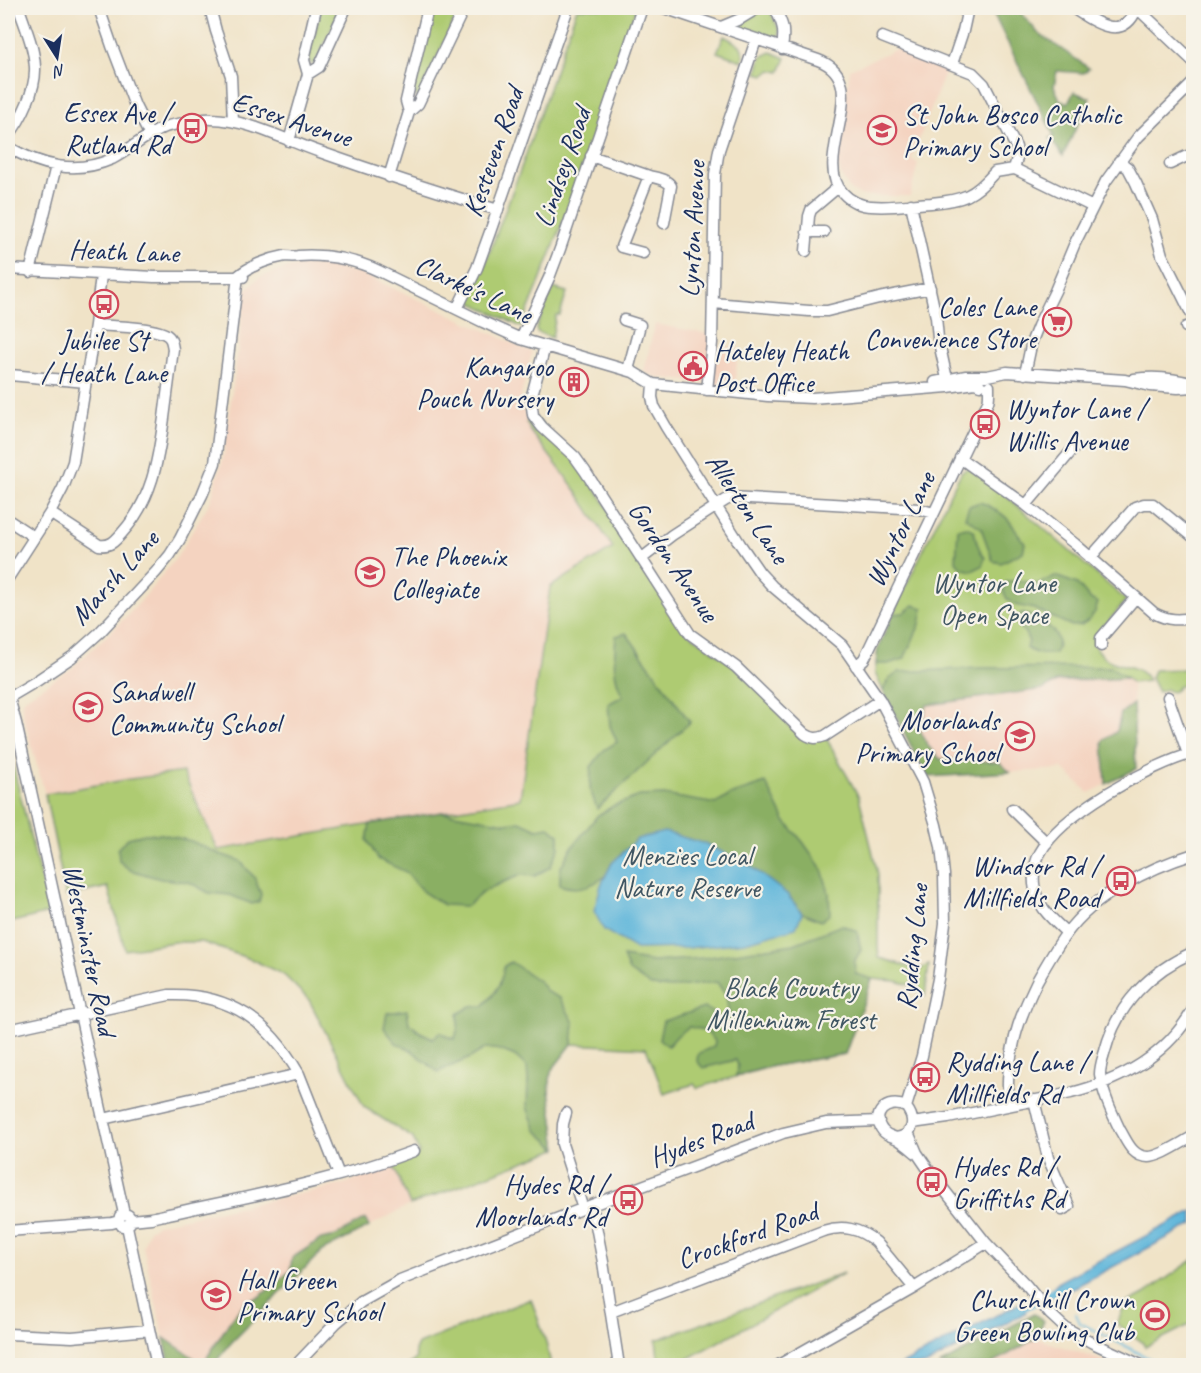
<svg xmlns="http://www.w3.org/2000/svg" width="1201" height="1373" viewBox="0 0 1201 1373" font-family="Caveat,sans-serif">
<rect width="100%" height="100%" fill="#f7f3e8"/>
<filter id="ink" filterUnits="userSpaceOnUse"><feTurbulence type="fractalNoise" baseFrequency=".0167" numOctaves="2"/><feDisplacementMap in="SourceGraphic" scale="12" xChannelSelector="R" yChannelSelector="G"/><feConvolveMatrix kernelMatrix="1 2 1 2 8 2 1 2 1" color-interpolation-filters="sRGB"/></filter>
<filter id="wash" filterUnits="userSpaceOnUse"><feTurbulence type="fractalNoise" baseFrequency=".008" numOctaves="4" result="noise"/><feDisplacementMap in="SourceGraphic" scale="24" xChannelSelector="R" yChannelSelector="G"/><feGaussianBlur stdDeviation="1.35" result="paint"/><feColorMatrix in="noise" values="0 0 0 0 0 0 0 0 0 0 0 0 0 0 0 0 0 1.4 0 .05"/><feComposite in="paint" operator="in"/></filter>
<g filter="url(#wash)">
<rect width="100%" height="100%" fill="#f0e3c7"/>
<path fill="#f4d3c0" d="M901 47 947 68 911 160 918 163 910 196H864L851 191 843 179 837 164 850 69Z
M298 265H325L360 273 532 352 520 400 530 430 575 489 613 548 550 587 521 799 218 850 183 772 130 779 45 794 22 712V703L26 697 71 669 117 626 141 601 177 557 211 500 223 459 246 289 260 277Z
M655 324 719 336 718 347H738L735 387 657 377 644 372Z
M1127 678 1132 683 1136 769 1089 793 1063 769 927 777 883 691Z
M393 1165 410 1205 322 1251 231 1343 213 1365H170L143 1246 149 1230 158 1224 341 1185Z
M1036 1338 1116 1365 990 1366Z"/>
<path fill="#aecb72" stroke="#647d68" stroke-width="1.5" d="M321 8H341L316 63 311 64 308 58Z
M433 8H460L419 96 411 94Z
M577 8H636C600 115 566 223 521 327L471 302 524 160Z
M767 9 769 10 780 31 779 36 772 41 742 30 740 24 748 18Z
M724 36 740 45 744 54 742 61 717 52Z
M771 52 786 58 780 72 772 70 764 75 757 73 761 57Z
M553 288 567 292 560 315H556L552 338 537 332 536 328Z
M535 418 575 457 690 634 736 667 805 734 825 736 859 797 878 874V947L879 958C893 961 905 966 918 970L929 965 925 996 914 986 896 981 872 979 845 1054 773 1066 697 1088 694 1084 664 1094 646 1048 572 1044 551 1071 549 1091 557 1149 410 1205 393 1165 419 1153 413 1138 364 1107 309 1000 284 975 253 960 202 942H174L125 950 108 887 66 896 45 794 130 779 183 772 218 850 520 799 550 587 613 548 575 489 530 430 526 422Z
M969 468 1004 494 1126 600 1095 638 1094 645C1097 648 1100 653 1103 656 1118 670 1136 660 1149 681L1132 683 1127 678 883 691 875 673 878 648 905 588 950 494 962 471Z
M1193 669V684L1179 686C1175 692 1171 694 1166 689L1158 692 1151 678 1154 670Z
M8 745 49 913 8 923Z
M1193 1260V1324V1323L1145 1347 1142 1342 1117 1324 1124 1307 1123 1305 1144 1294Z
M844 1273 676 1365H659L656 1340Z
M531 1299 546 1342 551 1365H408L416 1359 415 1351 418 1344Z"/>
<path fill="#8aaf64" stroke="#526f61" stroke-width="1.5" d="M974 8H1017L1038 33 1089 68 1084 73 1057 71 1054 86 1060 100 1068 103 1074 92 1090 98 1063 156 1050 138 1054 136 993 13 974 11Z
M980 502C992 507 1006 514 1013 526 1017 532 1019 537 1025 543L1023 552 1001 563 993 561 981 528 965 517 969 506Z
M966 527 974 530C976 541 978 549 985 558L982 566 972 571 961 568 956 561 958 529Z
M1055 576 1077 584 1090 599 1098 603 1095 612 1089 620 1081 625 1072 626 1034 609 1015 605 1007 599 1003 590 1006 582 1017 580 1038 584Z
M914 605 923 609 920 624 904 659 888 664H876L878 648 893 614 903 613Z
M1021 613C1038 616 1067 633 1055 653 1043 656 1036 654 1026 648L1029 642 1025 633 1016 623 1017 617Z
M626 633 690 722 597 809 590 789 591 767 604 750 617 742 610 726 608 704 623 696C612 675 614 660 616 636Z
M1111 667 1127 678 1058 681 1044 689 927 705 920 730 929 747 940 759 999 762 1010 772 927 777 883 691 888 680 899 672 981 668Z
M1133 704 1136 769 1106 784 1103 741 1117 731 1121 713Z
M766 783 785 821 803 842 822 869 829 893 830 914 821 921 802 913 787 894 612 863C610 867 608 873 605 876 592 887 575 891 560 885V869L570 850 597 816 613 806 640 796 664 795 716 804 730 795Z
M442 812 506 823 520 821 537 829 549 827 559 834V848L550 867 535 876 521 875 501 883 483 892 467 906 444 905 423 892 406 872 378 859 367 840 370 824Z
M145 834H162L191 841 217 853 240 861 254 877 261 894 259 902 252 904 230 895 209 893 189 882 161 879 130 870 119 861 118 848 128 838Z
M842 925 857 931 861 950 854 962 856 974 872 979 845 1054 773 1066 736 1076 738 1066 736 1060 703 1068 697 1061 698 1054 714 1046 715 1041 705 1030 689 1027 678 1035 668 1046 659 1039 663 1021 704 1008 719 1015 731 1027 726 996 717 982 670 988 651 986 629 971 623 957 653 962 703 958 794 944Z
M511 962 540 982 547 992 560 998 574 1023 572 1044 551 1071 549 1091 557 1149 536 1130 527 1107 528 1080 527 1067 515 1056 500 1050 486 1048 470 1058 438 1072 411 1050 396 1043 384 1028 387 1013 407 1010 409 1023 420 1032 433 1038 440 1032 448 1037 455 1039 458 1027V1014L471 1006H483C497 992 501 985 504 966Z
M365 1219 369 1227 322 1251 231 1343 213 1365H170L164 1338 203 1364 230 1321 246 1301 259 1297 290 1271 292 1258 321 1239 336 1236Z
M1034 1314 1044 1321 1036 1338 990 1365H939Z"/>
<path fill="#5db5da" stroke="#3c729c" stroke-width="1.5" d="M664 832 706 844 750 866 787 894 802 913 796 928 745 942 688 948 636 949 604 930 594 911 601 885 612 863 637 839Z
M1193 1211V1224L1064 1293C1058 1294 1052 1297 1046 1296 1048 1290 1055 1287 1060 1281Z
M1020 1303 1027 1306 1025 1313 925 1365H900Z"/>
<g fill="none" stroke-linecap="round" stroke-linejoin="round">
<path stroke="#5db5da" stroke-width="2" d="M1076 1314 1080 1323 1084 1325 1164 1366"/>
<path stroke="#5db5da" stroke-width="8" d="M1019 1310 1055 1291"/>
</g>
</g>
<g filter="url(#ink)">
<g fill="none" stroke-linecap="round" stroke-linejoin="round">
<g stroke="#868992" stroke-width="13">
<path id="minor" d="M99 8 112 46 135 106 150 136
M210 8 216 31 231 76 233 121
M664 8 818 60C876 81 810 159 843 193 850 201 861 206 871 206 891 208 912 204 931 203 964 200 974 196 995 172L1014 169 1017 170 1093 207
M775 8C783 25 785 29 782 49
M1073 8C1094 22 1123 43 1137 8H1136
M1137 8 1194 62
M721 27 740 19 758 8
M882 37 973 73 984 84 1016 147 1017 158 1014 169
M952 64 963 31 968 8
M308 74 304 60 316 8
M409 112 418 104 464 8
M8 136C22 119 36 89 35 67 34 46 25 27 19 8
M289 141 308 74 319 67 346 8
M8 147C41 166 75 175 112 159 129 150 145 136 163 128 169 125 178 124 185 123 193 121 203 118 212 119 249 120 285 140 320 152 379 173 438 192 498 210
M591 156 649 176 621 247 643 253
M1119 161 1128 168 1136 183 1152 219 1162 255 1194 319
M1170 164 1187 156 1194 160
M649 176C656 178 667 179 671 186L664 223
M389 177 409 112 406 101 428 8
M911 204 936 317 938 338 947 379
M807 232H824
M806 251 809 216 811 210 837 188
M8 269 154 277H243
M30 272 56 166
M238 276C250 266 269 259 285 256 289 256 294 257 298 256 327 254 353 259 379 271L483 322 521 339 633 372 653 384 768 396 812 398 948 387 975 383 980 385
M713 303 809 311H827L879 298 930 288
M457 309 477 268 490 232 568 8
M624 320 640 325 628 370
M1186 327 1194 325
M521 339 549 278 560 249 642 8
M545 346 531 399 533 415 542 427 575 457 585 471 690 634 736 667 805 734C813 739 817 739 825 736L880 700
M1025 374 1032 341 1038 326 1055 291 1075 243 1106 181 1138 137 1194 82
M10 375 86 382
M1134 379C1155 376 1174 378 1194 384
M935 382 966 376H987L1007 372 1125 380 1150 386 1178 388 1194 387
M653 384 652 397 654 406 666 427 740 544 760 573 772 586 842 645 880 700 923 782 936 825 941 847 944 875 945 923 938 979 922 1056 906 1107
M707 390 712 343 715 174 719 150 756 40
M960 458 1026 505 1075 544 1154 613C1168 621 1179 620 1194 618
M1026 505 1074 448
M50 513 99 545C110 547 115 541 122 533 152 500 158 461 164 418 167 395 170 372 173 349 172 344 172 339 168 336 159 327 110 326 95 325
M8 520 34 537
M1090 558 1135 507 1144 504H1153L1192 536
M641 559 672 535 726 500 731 498 919 509 934 513
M8 578 50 513 63 488 73 462 95 325 101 275
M1101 646V638L1136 597
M856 666 864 659 983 411C990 401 989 398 989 386
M8 694 16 723 122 1205 124 1214 128 1215 131 1219 130 1223 126 1226H122L119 1221 120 1216 124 1214
M1168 697 1188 754
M8 698 35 682 72 657 99 633 156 572 170 555 180 539 202 495 215 463 238 276
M1012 809 1047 843
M1067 933C1052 919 1036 906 1034 884 1033 873 1035 862 1040 853 1061 814 1151 764 1194 753
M1194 952C1150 971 1117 1005 1105 1051 1103 1058 1100 1066 1100 1074 1102 1092 1112 1113 1120 1130 1127 1141 1132 1157 1148 1157 1161 1157 1182 1142 1194 1136
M8 1030 169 995C231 993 269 1022 299 1074L339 1175
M1034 1100 1048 1158 1069 1206 1062 1210
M1010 1105C1005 1081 1010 1060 1015 1037 1020 1017 1028 1000 1037 981 1046 965 1055 949 1066 934 1094 895 1149 868 1194 854
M566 1113 563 1124 562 1144 583 1209
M103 1119 299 1074
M912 1123 948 1118 1071 1093C1122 1080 1167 1056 1194 1008
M908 1132 917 1153 930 1172 986 1243 1026 1285 1050 1314 1064 1327 1093 1343 1143 1366
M895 1138C913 1136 917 1121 906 1107 886 1098 870 1115 883 1131 887 1136 892 1136 896 1138 903 1142 910 1148 916 1153
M592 1205 603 1262 619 1366
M131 1220 151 1218C239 1198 329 1183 414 1151
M127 1226 157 1366
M8 1231 112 1223 119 1221
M611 1312 823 1231C843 1225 859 1228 876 1242L914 1288
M8 1334 72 1337 149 1330
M295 1366 336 1323 361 1302 400 1280 592 1205 783 1133 826 1123 879 1121
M777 1366 914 1288 986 1243"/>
</g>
<use href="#minor" stroke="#fff" stroke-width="10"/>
</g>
</g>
<defs>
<g id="bus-ring" transform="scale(1.5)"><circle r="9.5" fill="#f7f3e8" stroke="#d1495b" stroke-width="1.5"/><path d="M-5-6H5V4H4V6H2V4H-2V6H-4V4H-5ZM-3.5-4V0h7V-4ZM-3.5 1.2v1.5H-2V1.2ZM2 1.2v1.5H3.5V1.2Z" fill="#d1495b"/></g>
<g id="school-ring" transform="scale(1.5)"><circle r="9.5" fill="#f7f3e8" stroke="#d1495b" stroke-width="1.5"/><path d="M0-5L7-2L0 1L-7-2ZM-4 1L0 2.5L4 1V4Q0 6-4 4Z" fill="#d1495b"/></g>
<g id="supermarket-ring" transform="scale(1.5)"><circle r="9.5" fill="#f7f3e8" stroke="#d1495b" stroke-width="1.5"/><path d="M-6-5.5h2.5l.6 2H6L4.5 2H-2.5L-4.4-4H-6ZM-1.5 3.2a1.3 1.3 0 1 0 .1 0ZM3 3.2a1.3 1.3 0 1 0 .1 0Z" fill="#d1495b"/></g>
<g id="civic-ring" transform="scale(1.5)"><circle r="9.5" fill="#f7f3e8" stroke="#d1495b" stroke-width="1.5"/><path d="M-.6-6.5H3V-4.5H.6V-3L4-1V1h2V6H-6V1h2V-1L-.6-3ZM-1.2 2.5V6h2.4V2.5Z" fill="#d1495b"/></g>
<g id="building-ring" transform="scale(1.5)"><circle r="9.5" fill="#f7f3e8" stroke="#d1495b" stroke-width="1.5"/><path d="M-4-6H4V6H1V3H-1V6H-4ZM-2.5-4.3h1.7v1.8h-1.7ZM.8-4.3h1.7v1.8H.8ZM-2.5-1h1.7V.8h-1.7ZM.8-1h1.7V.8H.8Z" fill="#d1495b"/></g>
<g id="stadium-ring" transform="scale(1.5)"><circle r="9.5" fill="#f7f3e8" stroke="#d1495b" stroke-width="1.5"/><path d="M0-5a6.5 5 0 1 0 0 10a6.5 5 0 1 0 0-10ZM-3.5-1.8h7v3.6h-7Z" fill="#d1495b"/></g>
</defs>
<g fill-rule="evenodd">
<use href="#bus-ring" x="192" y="128"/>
<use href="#school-ring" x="882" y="130"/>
<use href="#bus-ring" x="104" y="304"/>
<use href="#supermarket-ring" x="1057" y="322"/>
<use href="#civic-ring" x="693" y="366"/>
<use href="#building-ring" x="574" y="382"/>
<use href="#bus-ring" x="985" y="424"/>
<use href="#school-ring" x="370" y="572"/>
<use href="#school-ring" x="88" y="707"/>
<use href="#school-ring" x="1020" y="736"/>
<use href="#bus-ring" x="1121" y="881"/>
<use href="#bus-ring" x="925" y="1077"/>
<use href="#bus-ring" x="932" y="1182"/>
<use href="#bus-ring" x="628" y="1200"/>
<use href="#school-ring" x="216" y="1295"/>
<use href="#stadium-ring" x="1155" y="1315"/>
</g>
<g text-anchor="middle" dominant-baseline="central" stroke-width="4.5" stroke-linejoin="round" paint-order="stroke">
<g font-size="28" fill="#1b2f5e" stroke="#f7f3e8" text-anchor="start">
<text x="171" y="112" text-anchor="end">Essex Ave /<tspan x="171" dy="32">Rutland Rd</tspan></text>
<text x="903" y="114">St John Bosco Catholic<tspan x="903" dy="32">Primary School</tspan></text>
<text x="1036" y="306" text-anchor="end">Coles Lane<tspan x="1036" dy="32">Convenience Store</tspan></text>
<text x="104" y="340" text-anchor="middle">Jubilee St<tspan x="104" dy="32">/ Heath Lane</tspan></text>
<text x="714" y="350">Hateley Heath<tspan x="714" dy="32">Post Office</tspan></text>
<text x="553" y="366" text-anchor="end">Kangaroo<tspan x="553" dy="32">Pouch Nursery</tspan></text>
<text x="1006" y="408">Wyntor Lane /<tspan x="1006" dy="32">Willis Avenue</tspan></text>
<text x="391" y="556">The Phoenix<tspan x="391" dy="32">Collegiate</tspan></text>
<text x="109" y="691">Sandwell<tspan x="109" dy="32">Community School</tspan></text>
<text x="999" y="720" text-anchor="end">Moorlands<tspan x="999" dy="32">Primary School</tspan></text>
<text x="1100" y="865" text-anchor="end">Windsor Rd /<tspan x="1100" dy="32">Millfields Road</tspan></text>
<text x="946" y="1061">Rydding Lane /<tspan x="946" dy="32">Millfields Rd</tspan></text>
<text x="953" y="1166">Hydes Rd /<tspan x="953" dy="32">Griffiths Rd</tspan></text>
<text x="607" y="1184" text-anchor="end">Hydes Rd /<tspan x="607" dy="32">Moorlands Rd</tspan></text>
<text x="237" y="1279">Hall Green<tspan x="237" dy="32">Primary School</tspan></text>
<text x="1134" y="1299" text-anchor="end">Churchhill Crown<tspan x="1134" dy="32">Green Bowling Club</tspan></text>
</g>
<g font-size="28" fill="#1b2f5e" stroke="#f7f3e8">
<text transform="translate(292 119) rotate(18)">Essex Avenue</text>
<text transform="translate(493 152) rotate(-71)">Kesteven Road</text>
<text transform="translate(562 167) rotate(-71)">Lindsey Road</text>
<text transform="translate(692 229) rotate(-87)">Lynton Avenue</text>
<text transform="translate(124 251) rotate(2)">Heath Lane</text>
<text transform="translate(474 289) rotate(25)">Clarke's Lane</text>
<text transform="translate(748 508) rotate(56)">Allerton Lane</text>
<text transform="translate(900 529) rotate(-64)">Wyntor Lane</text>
<text transform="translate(674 561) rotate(56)">Gordon Avenue</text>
<text transform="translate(114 577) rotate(-48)">Marsh Lane</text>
<text transform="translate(912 947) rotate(-84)">Rydding Lane</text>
<text transform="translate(90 950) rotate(78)">Westminster Road</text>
<text transform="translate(701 1139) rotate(-21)">Hydes Road</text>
<text transform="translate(747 1235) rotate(-20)">Crockford Road</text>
</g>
<g font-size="28" fill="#405663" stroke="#f7f3e8">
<text x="994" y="582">Wyntor Lane<tspan x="994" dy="32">Open Space</tspan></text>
<text x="687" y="855">Menzies Local<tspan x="687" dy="32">Nature Reserve</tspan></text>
<text x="791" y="987">Black Country<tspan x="791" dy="32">Millennium Forest</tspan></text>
</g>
</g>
<rect width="1201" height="1373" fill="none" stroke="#f7f3e8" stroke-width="30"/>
<g transform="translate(57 57) rotate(168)" stroke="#f7f3e8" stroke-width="4.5" paint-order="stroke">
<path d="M0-4.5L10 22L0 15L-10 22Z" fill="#1b2f5e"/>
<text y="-9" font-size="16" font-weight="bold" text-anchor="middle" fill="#1b2f5e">N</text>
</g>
</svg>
